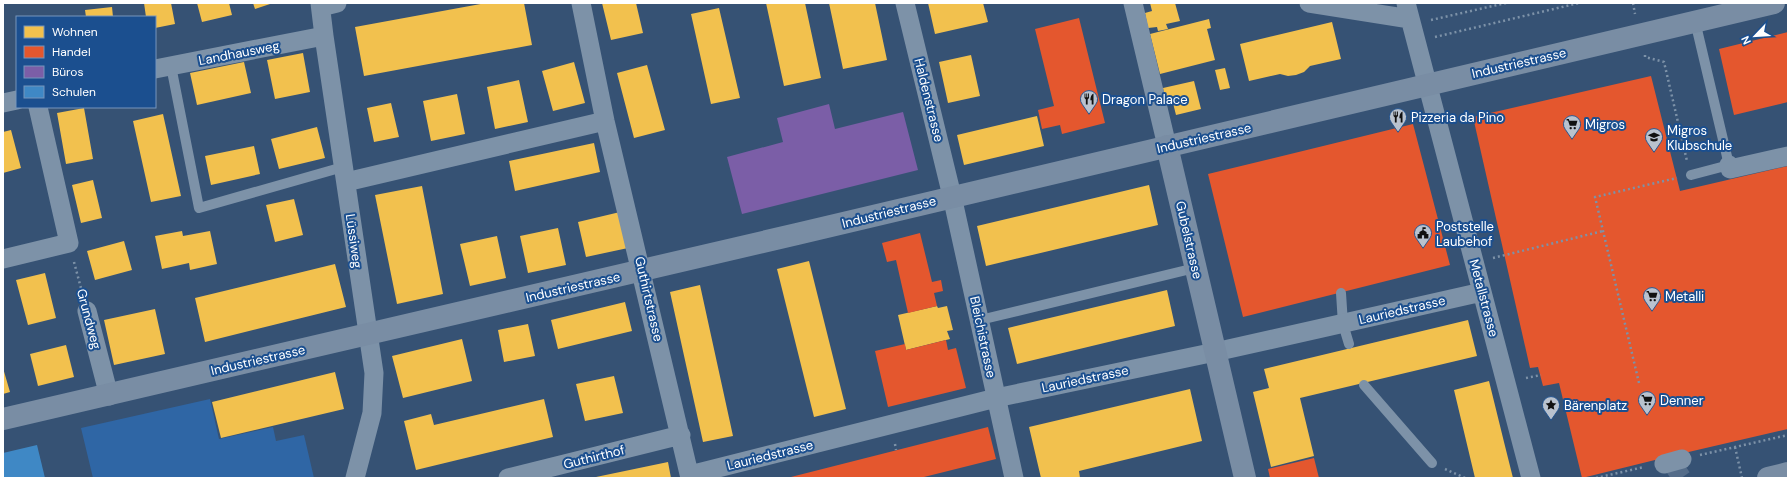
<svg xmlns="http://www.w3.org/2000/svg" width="1791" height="481" viewBox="0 0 1791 481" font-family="'DM Sans',sans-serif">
<rect width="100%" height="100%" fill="#365274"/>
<path fill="#2f66a5" d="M210 399 219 439 273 427 276 441 304 435 314 478H93L81 428Z"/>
<path fill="#f2c14e" d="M144 3H171L175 24 155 28V17H146Z
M197 3H229L232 15 202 22Z
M253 3H273L255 9Z
M486 3H524L532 45 364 76 355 27Z
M602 3H636L643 33 611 40Z
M766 3H805L821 78 784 86Z
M829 3H875L887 60 843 69Z
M928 3H983L988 22 935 34Z
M1150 3H1175L1180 21 1166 24 1168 29 1158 31 1157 27 1148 28 1145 13 1152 11Z
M112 7 113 17H86L85 10Z
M719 8 740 98 711 104 691 14Z
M1209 19 1211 28 1207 29 1215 60 1160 74 1150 34Z
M1332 22 1341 59 1310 66 1304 72 1296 75 1288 76 1280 74 1249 81 1240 44Z
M303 53 310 92 275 99 267 60Z
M971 55 980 96 948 103 939 62Z
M244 62 251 93 197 105 190 73Z
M574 62 585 103 553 111 542 71Z
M647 65 665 130 634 138 617 73Z
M1225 68 1230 88 1220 90 1215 70Z
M519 80 528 122 495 129 487 87Z
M1194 81 1201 109 1176 115 1173 103 1166 104 1163 88Z
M457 94 465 134 431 141 423 101Z
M391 103 399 137 374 142 367 108Z
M84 108 93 159 66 164 57 113Z
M163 114 181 196 151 202 133 121Z
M1037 116 1044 146 964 165 957 135Z
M317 127 325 158 279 169 271 139Z
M11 130 21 168 3 173V132Z
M594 143 600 172 515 191 509 161Z
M254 146 260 174 211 185 205 156Z
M93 180 102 218 81 223 72 185Z
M1149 185 1158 225 986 266 977 226Z
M422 186 443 294 397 304 375 195Z
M294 199 303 235 275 242 266 205Z
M620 212 628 248 586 257 578 222Z
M558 228 566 265 528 273 520 236Z
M182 231 183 236 210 231 217 264 190 270 189 263 162 269 155 236Z
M497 236 506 278 470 286 460 244Z
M124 241 132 270 95 280 87 251Z
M809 261 846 409 814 417 777 269Z
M335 264 346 307 205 342 195 298Z
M45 273 56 318 28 325 16 280Z
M700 285 733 436 703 442 670 292Z
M1167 290 1175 326 1017 364 1008 328Z
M625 302 632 331 558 349 551 320Z
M937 306 938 308 947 306 953 330 947 331 950 339 906 350 898 315Z
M155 309 165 354 114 365 104 320Z
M1468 320 1477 356 1300 398 1314 456 1271 467 1253 392 1269 388 1264 369Z
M528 324 535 356 504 362 498 330Z
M462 339 472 381 403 398 392 356Z
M66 345 74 377 38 386 30 354Z
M3 368 10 392 3 394Z
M335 372 344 409 221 438 212 402Z
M614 376 623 413 585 421 576 384Z
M1489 381 1504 442 1513 478H1475L1454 390Z
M1190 389 1202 441 1079 471 1080 478H1041L1029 427Z
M544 399 553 437 416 470 404 421 431 414 434 425Z
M668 462 671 478H596V477Z"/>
<path fill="#e4572e" d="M1079 18 1105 123 1062 134 1060 125 1042 129 1038 110 1054 106 1035 29Z
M1788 32V102L1734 115 1719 49Z
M1651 76 1680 191 1788 166V429L1680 454 1657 467 1655 460 1582 478 1559 383 1543 386 1538 367 1530 368 1473 117Z
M1413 124 1450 265 1243 317 1208 174Z
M920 233 932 282 941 280 943 291 934 293 937 306 908 313 896 260 887 262 882 243Z
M946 340 948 350 956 348 966 388 888 407 875 351 905 344 906 350Z
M988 427 996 459 920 478H787Z
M1314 458 1319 478H1270L1268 469Z"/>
<path fill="#7b5ea7" d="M829 104 835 129 903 112 918 170 742 214 727 157 783 142 777 118Z"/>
<path fill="#3f88c5" d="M37 445 45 478H3V453Z"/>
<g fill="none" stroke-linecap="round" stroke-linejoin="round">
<path stroke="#546c89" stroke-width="19" stroke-dasharray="19 10" stroke-linecap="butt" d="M1671 462 1682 478"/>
<path stroke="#7d92a8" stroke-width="2.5" stroke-dasharray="2 3" stroke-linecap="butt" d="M1633 3 1635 14
M1431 20 1506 3
M1435 37 1579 3
M1645 55V57L1664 62 1687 161
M1493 258 1603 231
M74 262 82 292
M1526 378 1541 375
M1639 383 1595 197 1677 178
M895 444 896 450
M1735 447 1742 478
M1700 455 1788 435
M1445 469 1465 478
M1596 478 1644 467"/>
<path stroke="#7d92a8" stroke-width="10" d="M171 66 199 208 343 167
M1691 175 1729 165 1695 21
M1341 293 1343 324 1349 344
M980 320 1195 268
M1364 385 1432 463"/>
<path stroke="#7d92a8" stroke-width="19" d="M320 3 324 36 374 373 372 413 355 478
M581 3 605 121 690 478
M905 3 952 196 1014 478
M1133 3 1167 146
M1309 3 1410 19
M1406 3 1531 478
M321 7 337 3
M155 69 324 36
M3 103 17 100
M1729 165 1730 169 1788 156
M346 182 605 121
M3 259 69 243 38 107
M87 311 109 396
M1664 464 1682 459
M690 475 996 398 1215 352 1482 292
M508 478 681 435"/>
<path stroke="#798da4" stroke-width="22" d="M1167 146 1245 478
M3 419 797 234 1774 3
M1768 478 1788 473"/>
</g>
<defs>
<g id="restaurant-pin" transform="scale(0.9)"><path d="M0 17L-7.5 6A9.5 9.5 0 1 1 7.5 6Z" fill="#b9c2ce" stroke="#1b4f8f"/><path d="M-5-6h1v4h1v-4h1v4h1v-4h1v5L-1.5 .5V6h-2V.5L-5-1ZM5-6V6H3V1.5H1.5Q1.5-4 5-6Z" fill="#111"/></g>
<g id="supermarket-pin" transform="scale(0.9)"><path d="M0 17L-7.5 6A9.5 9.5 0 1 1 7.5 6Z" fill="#b9c2ce" stroke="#1b4f8f"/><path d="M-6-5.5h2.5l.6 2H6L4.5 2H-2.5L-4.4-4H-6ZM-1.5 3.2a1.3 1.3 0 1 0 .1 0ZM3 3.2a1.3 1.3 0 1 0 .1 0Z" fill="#111"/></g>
<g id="school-pin" transform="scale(0.9)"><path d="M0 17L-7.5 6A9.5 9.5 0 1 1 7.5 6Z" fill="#b9c2ce" stroke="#1b4f8f"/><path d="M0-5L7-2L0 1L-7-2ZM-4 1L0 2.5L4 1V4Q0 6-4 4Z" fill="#111"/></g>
<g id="civic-pin" transform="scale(0.9)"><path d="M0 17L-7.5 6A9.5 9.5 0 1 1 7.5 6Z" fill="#b9c2ce" stroke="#1b4f8f"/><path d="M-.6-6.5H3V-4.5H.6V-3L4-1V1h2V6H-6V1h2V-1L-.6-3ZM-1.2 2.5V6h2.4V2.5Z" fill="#111"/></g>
<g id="sight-pin" transform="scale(0.9)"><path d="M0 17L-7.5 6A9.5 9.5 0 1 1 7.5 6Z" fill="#b9c2ce" stroke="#1b4f8f"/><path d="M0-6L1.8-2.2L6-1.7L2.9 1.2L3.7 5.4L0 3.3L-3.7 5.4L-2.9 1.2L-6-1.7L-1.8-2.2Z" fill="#111"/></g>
</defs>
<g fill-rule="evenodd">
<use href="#restaurant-pin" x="1089" y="99"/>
<use href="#restaurant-pin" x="1398" y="117"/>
<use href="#supermarket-pin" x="1572" y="124"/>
<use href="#school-pin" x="1654" y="137"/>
<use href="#civic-pin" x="1423" y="233"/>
<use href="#supermarket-pin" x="1652" y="296"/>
<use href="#supermarket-pin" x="1647" y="400"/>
<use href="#sight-pin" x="1551" y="405"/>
</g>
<g text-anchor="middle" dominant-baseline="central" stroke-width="4" stroke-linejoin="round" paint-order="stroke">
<g font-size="13" fill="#fff" stroke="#1b4f8f">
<text transform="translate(239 53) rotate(-11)">Landhausweg</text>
<text transform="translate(1519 63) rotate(-13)">Industriestrasse</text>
<text transform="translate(929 100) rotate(76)">Haldenstrasse</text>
<text transform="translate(1204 138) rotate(-13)">Industriestrasse</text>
<text transform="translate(889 212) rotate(-14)">Industriestrasse</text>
<text transform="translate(1189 240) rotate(77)">Gubelstrasse</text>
<text transform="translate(354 241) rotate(82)">Lüssiweg</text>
<text transform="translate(573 287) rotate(-13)">Industriestrasse</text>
<text transform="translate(1484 298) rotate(75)">Metallstrasse</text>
<text transform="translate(649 299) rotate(77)">Guthirtstrasse</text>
<text transform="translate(1402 310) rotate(-13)">Lauriedstrasse</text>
<text transform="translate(89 319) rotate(75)">Grundweg</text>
<text transform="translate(983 337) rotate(78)">Bleichistrasse</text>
<text transform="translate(258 360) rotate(-13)">Industriestrasse</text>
<text transform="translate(1085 379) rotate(-12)">Lauriedstrasse</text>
<text transform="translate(770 455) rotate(-14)">Lauriedstrasse</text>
<text transform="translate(594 457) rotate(-14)">Guthirthof</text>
</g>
<g font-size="13" fill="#fff" stroke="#1b4f8f" text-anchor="start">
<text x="1102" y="99">Dragon Palace</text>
<text x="1411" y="117">Pizzeria da Pino</text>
<text x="1585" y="124">Migros</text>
<text x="1667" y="130">Migros<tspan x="1667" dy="15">Klubschule</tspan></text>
<text x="1436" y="226">Poststelle<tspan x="1436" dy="15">Laubehof</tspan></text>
<text x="1665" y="296">Metalli</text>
<text x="1660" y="400">Denner</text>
<text x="1564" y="405">Bärenplatz</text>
</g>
</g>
<rect width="1791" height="481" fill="none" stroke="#ffffff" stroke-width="8"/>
<rect x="16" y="16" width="140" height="92" fill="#1b4f8f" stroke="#7695bc"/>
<rect x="24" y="26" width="20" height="12" fill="#f2c14e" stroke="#7695bc"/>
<text x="52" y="36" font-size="12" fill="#ffffff">Wohnen</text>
<rect x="24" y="46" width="20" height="12" fill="#e4572e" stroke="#7695bc"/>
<text x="52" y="56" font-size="12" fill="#ffffff">Handel</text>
<rect x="24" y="66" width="20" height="12" fill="#7b5ea7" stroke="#7695bc"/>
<text x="52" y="76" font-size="12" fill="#ffffff">Büros</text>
<rect x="24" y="86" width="20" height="12" fill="#3f88c5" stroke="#7695bc"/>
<text x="52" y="96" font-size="12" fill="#ffffff">Schulen</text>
<g transform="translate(1755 36) rotate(245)" stroke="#1b4f8f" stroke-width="3" paint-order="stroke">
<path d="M0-3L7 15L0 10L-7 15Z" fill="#ffffff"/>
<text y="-6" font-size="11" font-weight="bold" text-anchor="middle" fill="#ffffff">N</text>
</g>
</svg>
